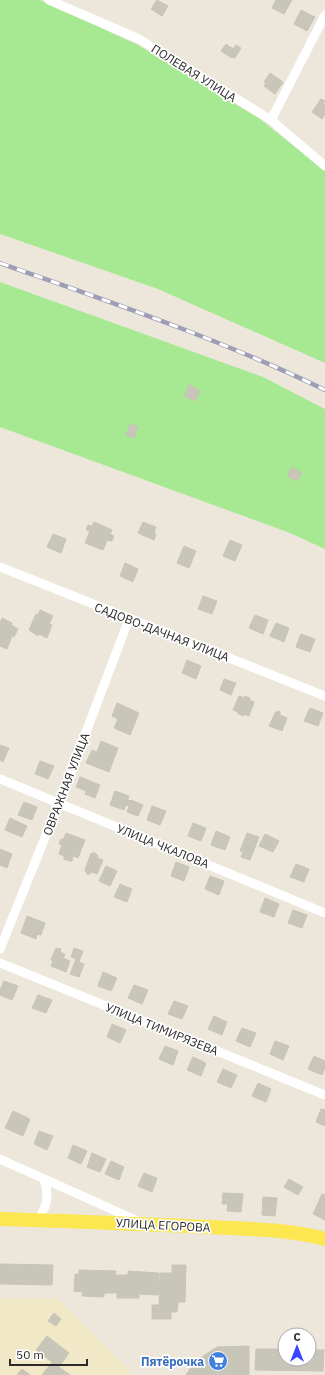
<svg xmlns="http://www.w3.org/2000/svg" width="325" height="1375" viewBox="0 0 325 1375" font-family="'IBM Plex Sans',sans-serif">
<rect width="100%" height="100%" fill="#ede7db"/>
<path fill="#f1e8c8" d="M0 1298H57L134 1375H0Z"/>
<path fill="#a6e992" d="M0 0H40L138 45 260 119 325 171V363L158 289 0 234Z
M0 282 263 377 325 409V549L290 533 0 427Z"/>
<path fill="#c8c5b9" stroke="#c9c4b4" d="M157 0 168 6 162 16 151 9Z
M276 0H292L284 14 272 8Z
M301 10 315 17 307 31 294 24Z
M226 44 233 49 236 45 241 48 235 58 233 57 232 58 221 51Z
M270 73 283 82 275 94 264 86 266 83 264 82Z
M321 99 325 101 323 104 325 105V114L322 119 312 112Z
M189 385 200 390 195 401 184 396Z
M130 424 138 427 134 438 126 435Z
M292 467 302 473 297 481 287 476Z
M94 522 112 530 110 534 114 536 112 541 107 540 103 550 85 543 90 531 86 530 88 525 92 526Z
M143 522 156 527 154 533 156 534 154 540 138 533Z
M53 534 66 539 61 553 47 547Z
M230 540 242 545 235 561 223 556Z
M184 546 196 551 189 568 177 563Z
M125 563 138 569 133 582 120 576Z
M203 596 217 601 212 614 198 609Z
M40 610 53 616 49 624 52 625 47 638 39 634 38 636 29 630 36 614 38 615Z
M255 615 268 620 263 634 249 628Z
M2 618 12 623 11 625 18 629 14 637 12 636 7 649 0 646V623Z
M276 623 289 628 284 642 270 636Z
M301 634 315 639 310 652 296 647Z
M187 660 201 666 196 679 182 673Z
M224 679 236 683 231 695 220 690Z
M239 696 244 698 245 696 250 698 249 700 254 702 249 716 244 714 243 716 237 713 238 712 233 710Z
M117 703 139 713 130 735 114 728 118 719 112 716Z
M310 708 323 713 318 726 304 721Z
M278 711 280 712V715L287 718 282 731 269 726 275 713Z
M101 741 118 748 109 772 86 763 92 750 97 752Z
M0 745 9 748 3 762 0 760Z
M40 761 54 766 48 779 35 774Z
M80 777 100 785 95 798 85 794 86 791 76 787Z
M115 791 129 796 124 810 110 805Z
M128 800 131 801V800L143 805 138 816 127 812 129 806 126 805Z
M24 802 37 807 32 820 18 815Z
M152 806 166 811 160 825 147 820Z
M10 818 27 826 22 837 5 830Z
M193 823 206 828 201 841 188 836Z
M216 831 230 837 225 850 211 845Z
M66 833 85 840 78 858 73 856 72 861H70L64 859V856L59 854 62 845 59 844 61 839 63 840Z
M247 833 259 837 250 860 241 857 243 852 240 851Z
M265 834 279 841 273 852 259 846Z
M0 849 12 854 7 868 0 865Z
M94 852 98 856 97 858 103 860 97 874 92 872 90 874H87L85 870 91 853 93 854Z
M176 862 189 867 184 881 171 876Z
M296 864 309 869 304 882 290 877Z
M106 866 117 871 110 886 99 881Z
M210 876 224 881 219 895 205 889Z
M120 884 132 889 127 902 114 897Z
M265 898 279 904 274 917 260 912Z
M293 910 307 915 302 928 288 923Z
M27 916 45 923 41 935 37 934 36 939 21 933Z
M56 948 61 949 60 952 65 954 63 958 70 961 66 972 51 966 53 961 51 960Z
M74 948 83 951 79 962 84 964 79 977 70 974 76 959 71 957Z
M103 972 117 978 111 991 98 986Z
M4 981 18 986 12 1000 0 995V990Z
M134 985 148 990 142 1004 128 998Z
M38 995 52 1000 46 1013 32 1008Z
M174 1001 188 1006 182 1019 168 1014Z
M214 1016 227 1022 222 1035 208 1029Z
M112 1024 126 1030 120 1043 107 1037Z
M242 1028 256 1033 250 1047 236 1041Z
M275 1041 289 1046 283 1060 270 1054Z
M165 1046 178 1051 173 1065 159 1059Z
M314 1056 325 1061V1067L322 1075 308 1069Z
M193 1057 206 1063 201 1076 187 1070Z
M223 1069 237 1075 231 1088 217 1082Z
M258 1083 271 1089 266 1102 252 1096Z
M321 1109 325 1110V1126L316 1122Z
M13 1111 30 1119 23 1136 5 1128Z
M39 1131 53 1136 47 1150 34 1144Z
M73 1145 87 1151 81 1164 68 1158Z
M92 1153 106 1159 100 1172 87 1167Z
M111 1161 124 1167 119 1180 105 1174Z
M144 1173 157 1178 152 1192 138 1186Z
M289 1179 303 1187 298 1195 284 1187Z
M223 1193 243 1194 241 1212 227 1211 228 1204H222Z
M322 1194 325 1195V1220L313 1214Z
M263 1197 277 1198 275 1216 262 1215Z
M0 1264 53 1265 52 1285 0 1284Z
M172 1265H186L185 1302H178L177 1312H171V1319H152V1305H159L160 1273H172Z
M79 1270 116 1271 115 1275H128V1271L159 1273 158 1295 139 1294V1298H117V1293H104V1297L82 1296 83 1292 74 1291 75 1274H79Z
M54 1313 61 1319 56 1326 48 1321Z
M47 1336 69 1353 59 1367 70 1375H42L52 1362 36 1350Z
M249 1346V1375H186L194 1362 217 1347Z
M256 1349H285V1359H309V1350H324L323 1371 255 1370Z
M22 1369 30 1375H17Z"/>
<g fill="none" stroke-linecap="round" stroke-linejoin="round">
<path stroke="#fff" stroke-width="9" d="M49 0 139 39 271 120 325 166
M271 120 325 15
M0 567 325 696
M0 779 325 913
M0 949 59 803 129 619
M0 963 325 1095
M0 1159 140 1222
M38 1220C47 1205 50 1197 44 1180"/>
<path stroke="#fce751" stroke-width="14" d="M0 1219C70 1221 140 1224 210 1227 246 1229 290 1229 325 1239"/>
<g stroke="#9d9eb6" stroke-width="4.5">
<path id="rail" d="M0 263C110 302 220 339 325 390"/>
</g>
<use href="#rail" stroke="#fff" stroke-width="3" stroke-dasharray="9" stroke-linecap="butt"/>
</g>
<defs>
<g id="supermarket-disc" transform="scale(1)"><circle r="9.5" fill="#3f7fe0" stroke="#fff"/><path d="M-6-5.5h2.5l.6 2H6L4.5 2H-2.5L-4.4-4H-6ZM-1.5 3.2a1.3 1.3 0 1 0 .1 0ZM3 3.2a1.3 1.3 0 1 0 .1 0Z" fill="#fff"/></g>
</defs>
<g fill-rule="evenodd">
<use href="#supermarket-disc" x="218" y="1361"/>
</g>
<g text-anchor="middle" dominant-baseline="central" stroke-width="3.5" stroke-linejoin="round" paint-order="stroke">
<g font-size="12" fill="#2a2a2a" stroke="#fff">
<text transform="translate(194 73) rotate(32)">ПОЛЕВАЯ УЛИЦА</text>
<text transform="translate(162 632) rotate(21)">САДОВО-ДАЧНАЯ УЛИЦА</text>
<text transform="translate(66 784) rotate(-69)">ОВРАЖНАЯ УЛИЦА</text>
<text transform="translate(163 846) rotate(22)">УЛИЦА ЧКАЛОВА</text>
<text transform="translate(162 1029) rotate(22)">УЛИЦА ТИМИРЯЗЕВА</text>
<text transform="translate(163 1225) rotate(3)">УЛИЦА ЕГОРОВА</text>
</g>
<g font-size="12" font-weight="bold" fill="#366cbe" stroke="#fff" text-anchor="end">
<text x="204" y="1361">Пятёрочка</text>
</g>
</g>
<g transform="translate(297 1347)"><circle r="19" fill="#ffffff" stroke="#aaaaaa"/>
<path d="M0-3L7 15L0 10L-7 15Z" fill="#3645ff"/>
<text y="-6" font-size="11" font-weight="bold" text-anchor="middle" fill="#2a2a2a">С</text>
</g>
<path d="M10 1359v6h77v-6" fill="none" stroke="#2a2a2a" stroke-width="2"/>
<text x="16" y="1359" font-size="12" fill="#2a2a2a" stroke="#ffffff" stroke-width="3" paint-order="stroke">50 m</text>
</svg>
